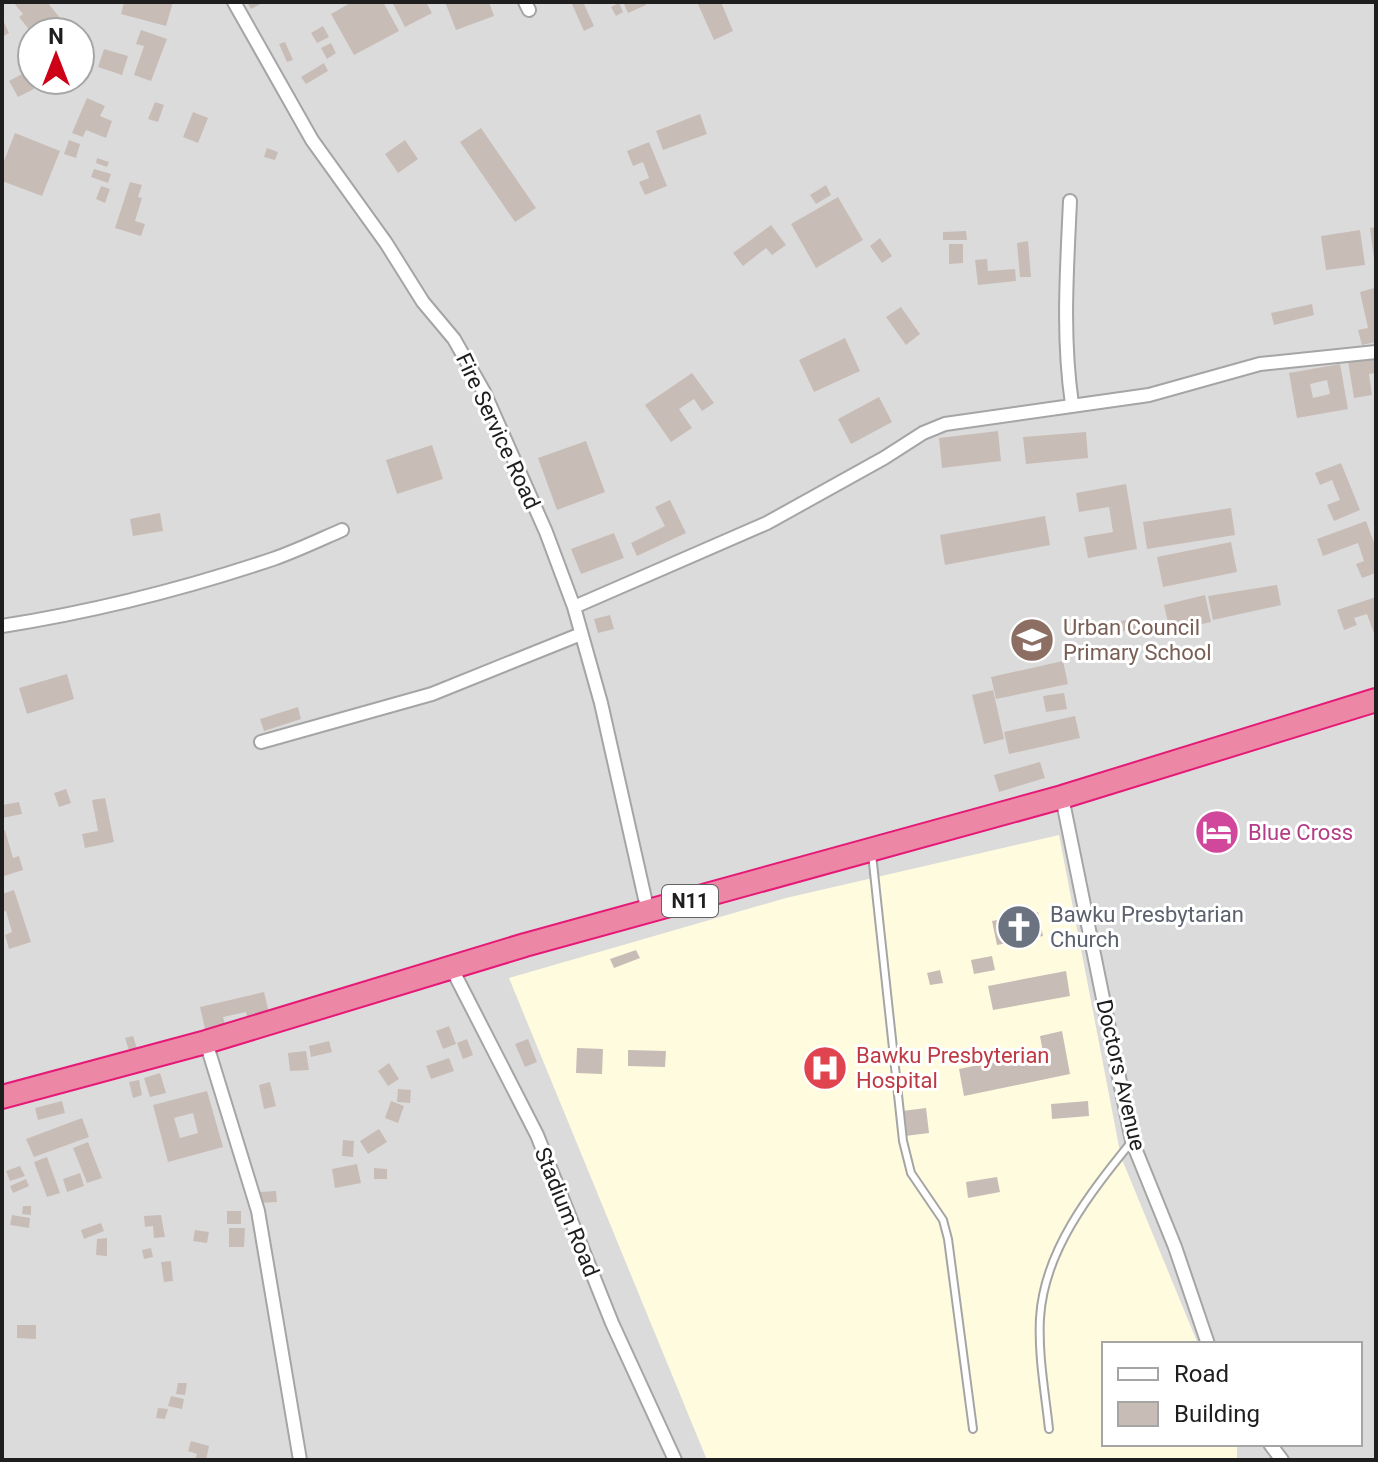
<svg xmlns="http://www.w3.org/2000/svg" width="1378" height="1462" viewBox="0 0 1378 1462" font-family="Roboto,sans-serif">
<rect width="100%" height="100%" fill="#f0eae4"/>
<path fill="#dcdbdb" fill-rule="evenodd" d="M2 2H1376V1460H2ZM32 32H80V80H32ZM1104 1344H1360V1444H1104Z"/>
<path fill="#fffbde" d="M1059 835 1121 1157 1198 1344H1104V1444H1237V1460H707L509 978 786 898Z"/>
<path fill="#c8bcb7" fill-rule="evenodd" d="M13 2H47L65 24 55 32H31L19 17 23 14Z
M124 2H173L166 26 121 14Z
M247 2H264L251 9Z
M352 2H383L399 31 354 55 331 14Z
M392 2H426L432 13 405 27Z
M445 2H489L494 16 456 30Z
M571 2H583L594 26 584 31Z
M623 2H645L646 5 628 13Z
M697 2H721L733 31 714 40Z
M619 3 623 12 616 16 611 7Z
M2 18 9 33 2 37Z
M323 26 329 37 317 43 311 33Z
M141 30 167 39 151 81 134 75 144 46 136 44Z
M285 42 293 60 287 62 279 44Z
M331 43 336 53 327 59 321 48Z
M104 49 128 56 122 75 98 67Z
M324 63 328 71 306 84 301 77Z
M24 73 34 89 18 97 9 81Z
M87 98 105 106 100 116 112 121 106 138 86 130 83 137 72 133Z
M155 102 164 105 158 122 148 119Z
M193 112 208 118 198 143 183 137Z
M700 114 707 134 663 150 656 131Z
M481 128 536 208 515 222 460 142Z
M15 133 60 151 42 196 2 181V166Z
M69 140 80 144 76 158 64 154Z
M405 140 418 159 398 173 385 154Z
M649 142 667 186 645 195 639 182 649 178 643 162 633 166 627 151Z
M267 148 278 152 275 160 264 157Z
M97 158 109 162 107 167 96 163Z
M94 169 111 174 108 183 91 177Z
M130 182 142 185 138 197 142 198 135 221 145 224 141 236 115 228Z
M826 185 831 195 816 204 810 195Z
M101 186 110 189 105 203 96 199Z
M838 197 863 240 816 268 791 224Z
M771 225 786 245 772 255 766 248 743 266 733 253Z
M1376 227V259H1374L1370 228Z
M1360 230 1365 265 1326 270 1321 236Z
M966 231 967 240H943V232Z
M880 238 892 256 882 263 870 246Z
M1028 241 1031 277H1020L1017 243Z
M949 244H963V263L949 264Z
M987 259 988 271 1015 269 1016 281 978 285 975 260Z
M1374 288 1376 342 1362 345 1358 330 1368 328 1360 292Z
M1312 304 1314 315 1274 325 1271 313Z
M901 307 920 334 906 345 886 317Z
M845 338 860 371 814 392 799 360Z
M1376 357V373L1369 374 1372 395 1354 398 1348 361Z
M1340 364 1348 409 1297 418 1289 373ZM1327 380 1330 394 1313 398 1310 384Z
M692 373 714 403 702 411 694 399 679 409 692 428 671 442 645 405Z
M879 397 892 422 851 444 838 419Z
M998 431 1001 461 942 468 939 438Z
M1086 432 1088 458 1026 464 1023 437Z
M586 441 605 492 557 510 538 458Z
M432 445 443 479 397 494 386 460Z
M1341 463 1360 510 1334 521 1327 505 1340 500 1332 480 1320 485 1315 473Z
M1126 484 1137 549 1088 558 1084 537 1113 532 1109 507 1079 512 1076 493Z
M670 500 686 533 637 556 631 543 665 526 655 507Z
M1231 508 1235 535 1147 549 1143 522Z
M160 513 163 531 133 536 130 519Z
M1045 516 1050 545 945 565 940 535Z
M1366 521 1376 548V573L1362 578 1356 564 1364 561 1358 543 1323 556 1317 539Z
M614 533 624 558 581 574 571 549Z
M1231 542 1237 572 1163 587 1157 557Z
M1277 585 1281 605 1213 620 1208 596Z
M1205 595 1211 622 1170 631 1164 605Z
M1376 597V639L1367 614 1354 618 1357 625 1344 630 1337 610Z
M610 615 614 629 598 633 594 619Z
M1135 618 1138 628 1112 634 1110 624Z
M1063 661 1068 684 996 699 991 677Z
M67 674 74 699 27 714 19 688Z
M993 690 1004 739 984 744 972 695Z
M1064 693 1067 709 1046 712 1043 696Z
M298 707 301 719 264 731 260 719Z
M1075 716 1080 738 1009 754 1004 732Z
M1040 762 1045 778 999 792 994 775Z
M66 789 71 803 59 807 54 793Z
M105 798 114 842 85 848 82 834 98 831 92 800Z
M19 802 22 814 2 818V805Z
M5 830 13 858 19 856 23 870 4 876 2 831Z
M14 890 31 942 9 949 5 935 12 932 6 911 2 912V894Z
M1038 912 1043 936 997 945 992 921Z
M636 950 640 958 614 968 610 959Z
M992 956 995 970 974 974 971 960Z
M940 970 943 983 930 985 927 973Z
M1066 971 1070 996 993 1010 988 986Z
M264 992 270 1017 248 1023 246 1012 223 1017 226 1028 206 1033 200 1007Z
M449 1026 456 1044 443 1049 436 1031Z
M1062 1031 1070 1074 964 1096 959 1069 1043 1052 1040 1036Z
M133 1036 138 1052 130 1054 125 1038Z
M467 1039 473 1055 463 1059 457 1043Z
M528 1039 537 1062 525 1067 515 1044Z
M329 1041 332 1052 311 1057 309 1046Z
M577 1048 603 1049 602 1074 576 1073Z
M628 1050 666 1051 665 1067 628 1066Z
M306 1051 309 1070 290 1071 288 1053Z
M449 1058 454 1071 431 1079 426 1066Z
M389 1063 399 1079 388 1086 378 1071Z
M160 1073 166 1093 150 1097 144 1078Z
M139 1080 142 1095 133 1098 129 1082Z
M270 1082 276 1106 264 1109 259 1085Z
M398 1089 411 1090 410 1103 397 1102Z
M207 1091 223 1147 168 1162 153 1105ZM193 1113 198 1133 180 1138 174 1118Z
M62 1101 65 1113 38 1120 35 1108Z
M391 1101 404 1106 398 1123 385 1118Z
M1088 1101 1089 1116 1052 1119 1051 1104Z
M926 1108 929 1133 905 1136 902 1111Z
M82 1118 89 1137 34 1157 26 1139Z
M379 1129 387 1142 368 1154 360 1141Z
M343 1140 354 1141 353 1157 342 1156Z
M88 1142 102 1178 87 1183 73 1148Z
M47 1157 60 1193 47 1197 34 1162Z
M357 1164 361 1183 335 1188 332 1169Z
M20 1166 25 1176 10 1181 6 1171Z
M374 1168 387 1169V1179H374Z
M80 1173 84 1186 67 1192 63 1179Z
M997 1177 1000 1192 968 1198 966 1182Z
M26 1179 29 1186 13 1193 10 1186Z
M276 1191 277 1202 258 1203V1192Z
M23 1206H31V1215L22 1214Z
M227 1211H241V1224H227Z
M12 1215 30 1218 29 1228 10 1225Z
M161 1215 165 1237 154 1238 153 1226 145 1227 144 1216Z
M101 1223 104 1231 84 1239 81 1230Z
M229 1228H245L244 1247H229Z
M195 1230 209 1232 207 1243 193 1241Z
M107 1238V1256L96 1255 97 1239Z
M151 1248 153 1257 144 1259 142 1250Z
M171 1261 173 1281 164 1282 161 1262Z
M17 1325H36V1339L17 1338Z
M178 1383H187L185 1395 176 1394Z
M171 1396 184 1399 182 1409 168 1406Z
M158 1408 168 1409 165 1419 156 1418Z
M191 1441 209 1446 206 1460H195L197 1454 188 1451Z"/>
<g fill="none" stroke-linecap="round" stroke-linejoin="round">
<g stroke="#a5a5a5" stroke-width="10">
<path id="lane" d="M872 854 903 1141 911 1173 943 1220 948 1239 973 1429
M1049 1429C1045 1392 1038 1355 1040 1318 1044 1250 1091 1192 1132 1141"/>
</g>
<g stroke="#a5a5a5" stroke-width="16">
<path id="street" d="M234 2 312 140 386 243 423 302 454 339 484 392 546 532 574 607 601 703 648 912
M525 2 529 10
M1070 201C1067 269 1062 336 1072 404
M574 607 767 523 884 458 923 433 945 424 1149 395 1260 364 1376 352
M2 626C91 612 187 588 273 559 296 551 319 540 342 530
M261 742 432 694 581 634
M1062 797 1132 1141 1175 1247 1208 1344
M451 967 537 1135 612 1323 675 1460
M206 1042 258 1211 300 1460
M1270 1444 1282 1460"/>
</g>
<g stroke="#e51a77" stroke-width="26">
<path id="highway" d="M2 1097 206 1042 525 945 1062 797 1376 700"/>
</g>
<use href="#lane" stroke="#fff" stroke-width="6"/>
<use href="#street" stroke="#fff" stroke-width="12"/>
<use href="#highway" stroke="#ec87a5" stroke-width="22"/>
</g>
<defs>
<g id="school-disc" transform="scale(2.3)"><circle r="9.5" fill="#8d6e63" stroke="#fff"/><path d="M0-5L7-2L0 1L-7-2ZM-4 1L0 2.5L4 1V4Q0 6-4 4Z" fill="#fff"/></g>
<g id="hotel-disc" transform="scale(2.3)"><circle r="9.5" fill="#d1479c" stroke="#fff"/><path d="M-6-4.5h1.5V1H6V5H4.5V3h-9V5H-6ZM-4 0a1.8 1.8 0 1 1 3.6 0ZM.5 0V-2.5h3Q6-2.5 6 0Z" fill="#fff"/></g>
<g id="church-disc" transform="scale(2.3)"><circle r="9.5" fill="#6b7280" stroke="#fff"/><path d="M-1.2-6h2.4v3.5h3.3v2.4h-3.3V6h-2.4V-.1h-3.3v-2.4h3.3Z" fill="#fff"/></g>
<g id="hospital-disc" transform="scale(2.3)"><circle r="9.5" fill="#e0444e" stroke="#fff"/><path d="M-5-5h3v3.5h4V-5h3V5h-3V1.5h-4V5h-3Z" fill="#fff"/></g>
</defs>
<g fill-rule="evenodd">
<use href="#school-disc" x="1032" y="640"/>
<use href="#hotel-disc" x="1217" y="832"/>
<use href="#church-disc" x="1019" y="927"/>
<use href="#hospital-disc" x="825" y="1068"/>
</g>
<g text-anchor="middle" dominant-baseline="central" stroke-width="6" stroke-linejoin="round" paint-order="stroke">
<rect fill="#fff" stroke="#626262" stroke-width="2" x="662" y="885" width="56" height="32" rx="6"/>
<g font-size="20" font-weight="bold" fill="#1e1e1e">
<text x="690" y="901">N11</text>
</g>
<g font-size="22" fill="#1e1e1e" stroke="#fff">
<text transform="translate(498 431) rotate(65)">Fire Service Road</text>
<text transform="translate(1121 1075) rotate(77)">Doctors Avenue</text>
<text transform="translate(567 1212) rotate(68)">Stadium Road</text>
</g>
<g font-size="22" fill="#785e54" stroke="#fff" text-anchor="start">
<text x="1063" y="627">Urban Council<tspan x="1063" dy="25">Primary School</tspan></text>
</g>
<g font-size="22" fill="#b23c85" stroke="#fff" text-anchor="start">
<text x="1248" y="832">Blue Cross</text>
</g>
<g font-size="22" fill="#5b616d" stroke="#fff" text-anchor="start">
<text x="1050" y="914">Bawku Presbytarian<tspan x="1050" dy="25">Church</tspan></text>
</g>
<g font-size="22" fill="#be3a42" stroke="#fff" text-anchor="start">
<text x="856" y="1055">Bawku Presbyterian<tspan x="856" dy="25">Hospital</tspan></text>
</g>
</g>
<rect width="1378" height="1462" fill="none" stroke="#1e1e1e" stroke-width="8"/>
<rect x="1102" y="1342" width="260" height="104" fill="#ffffff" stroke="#a5a5a5" stroke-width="2"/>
<rect x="1118" y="1368" width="40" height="12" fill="#ffffff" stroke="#a5a5a5" stroke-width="2"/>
<text x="1174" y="1382" font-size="24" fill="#1e1e1e">Road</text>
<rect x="1118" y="1402" width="40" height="24" fill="#c8bcb7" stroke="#a5a5a5" stroke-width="2"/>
<text x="1174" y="1422" font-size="24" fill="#1e1e1e">Building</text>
<g transform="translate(56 56)"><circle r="38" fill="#ffffff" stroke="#a5a5a5" stroke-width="2"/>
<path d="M0-6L14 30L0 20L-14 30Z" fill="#cd0018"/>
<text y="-12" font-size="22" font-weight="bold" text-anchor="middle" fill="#1e1e1e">N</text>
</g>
</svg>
